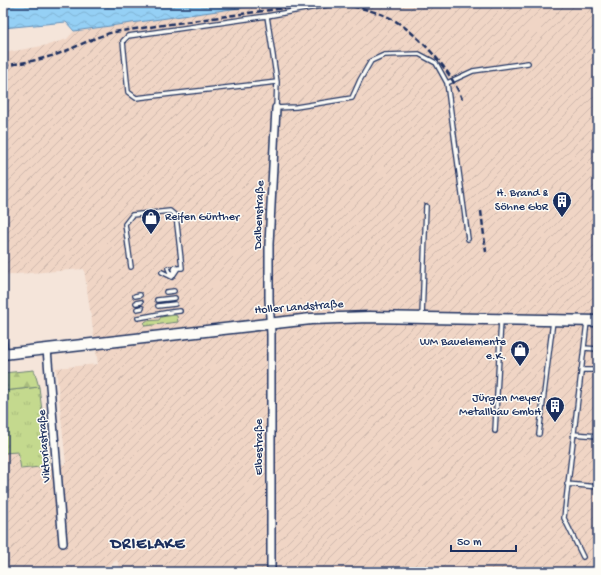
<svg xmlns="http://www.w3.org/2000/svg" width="601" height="575" viewBox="0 0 601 575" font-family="'Gochi Hand',sans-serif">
<defs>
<pattern id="industrial-furrows" width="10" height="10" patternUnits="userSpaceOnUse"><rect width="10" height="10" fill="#f0d5c5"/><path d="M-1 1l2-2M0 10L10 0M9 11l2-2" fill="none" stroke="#cdb7ac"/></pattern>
<pattern id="grass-tufts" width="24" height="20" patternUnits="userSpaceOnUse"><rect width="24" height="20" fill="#c4d98e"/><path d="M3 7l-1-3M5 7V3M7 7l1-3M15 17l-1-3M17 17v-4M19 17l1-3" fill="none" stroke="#a8bb7d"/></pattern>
<pattern id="forest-firs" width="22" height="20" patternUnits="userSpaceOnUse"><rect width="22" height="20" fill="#c4d98e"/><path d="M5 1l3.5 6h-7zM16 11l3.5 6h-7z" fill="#a8bb7d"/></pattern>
<pattern id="water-waves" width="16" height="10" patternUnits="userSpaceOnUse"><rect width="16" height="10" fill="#95d0f5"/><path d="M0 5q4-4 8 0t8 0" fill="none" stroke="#80b3d4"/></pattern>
</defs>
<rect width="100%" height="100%" fill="#f5e5da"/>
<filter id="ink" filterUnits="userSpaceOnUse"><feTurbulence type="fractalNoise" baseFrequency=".025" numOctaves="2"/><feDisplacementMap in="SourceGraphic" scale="8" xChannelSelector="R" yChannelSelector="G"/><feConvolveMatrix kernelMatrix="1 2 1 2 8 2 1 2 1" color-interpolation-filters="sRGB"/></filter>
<g filter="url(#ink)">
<path fill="url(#industrial-furrows)" d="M275 3H598V572H122L117 560 98 572H3V453L18 452 21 469 66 464 56 368 98 364 84 269 3 275V53L48 45 67 39 74 31Z"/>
<path fill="url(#grass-tufts)" stroke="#708476" d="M175 315 177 316 178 322 145 326 144 323 146 321 159 320 161 317Z
M39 387 49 466 21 469 18 452 3 453V391Z"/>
<path fill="url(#forest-firs)" stroke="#708476" d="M34 370 39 387 3 391V373Z"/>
<path fill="url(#water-waves)" stroke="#6490b9" d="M3 3H275L74 31 66 22 3 28Z"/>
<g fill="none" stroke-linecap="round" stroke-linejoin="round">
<g stroke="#1b2f5e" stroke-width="6">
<path id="service" d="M267 16 277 82 276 108 296 107 352 98 360 80 371 61 384 55 419 54 436 63 447 83 468 239
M277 82 136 98 128 92 123 41 128 36 267 16 338 3
M447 83 473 71 528 63
M131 267 125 224 132 215 170 211 176 216 182 268H178L172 277
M168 268 172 277
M162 272 172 277
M173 274 175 267
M166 292 174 291
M135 296 140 295
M157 300 175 298
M136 303 141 302
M158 306 175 304
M137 309 142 308
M422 317 426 206
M138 318C152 316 165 312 180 311
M3 328 6 352
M584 348 598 349
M581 370H598
M495 431 501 320
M539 434 553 321
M573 434 598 436
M567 484 598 487
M583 557 564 518 587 322"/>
</g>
<g stroke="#1b2f5e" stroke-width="10">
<path id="minor" d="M47 349 63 543
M271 572V334L269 299V244L276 108"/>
</g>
<g stroke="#1b2f5e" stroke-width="13">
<path id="secondary" d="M3 354 311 319 369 317 598 321"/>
</g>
<use href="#service" stroke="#fdfcf7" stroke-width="3.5"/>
<use href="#minor" stroke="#fdfcf7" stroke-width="7"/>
<use href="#secondary" stroke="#fdfcf7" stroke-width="10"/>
<path stroke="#1b2f5e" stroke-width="2.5" stroke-dasharray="6 3" stroke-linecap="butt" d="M335 3C354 6 382 12 397 22 423 39 451 71 462 99
M577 3H578
M3 66C22 63 40 60 58 54 77 47 94 37 114 32L319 3
M481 211 486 252"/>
</g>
</g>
<defs>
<g id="building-pin" transform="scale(1)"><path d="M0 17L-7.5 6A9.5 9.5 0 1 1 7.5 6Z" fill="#1b2f5e" stroke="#fdfcf7"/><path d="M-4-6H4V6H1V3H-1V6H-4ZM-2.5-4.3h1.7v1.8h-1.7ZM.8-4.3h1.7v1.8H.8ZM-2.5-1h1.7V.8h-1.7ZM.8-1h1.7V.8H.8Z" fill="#fff"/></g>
<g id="shop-pin" transform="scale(1)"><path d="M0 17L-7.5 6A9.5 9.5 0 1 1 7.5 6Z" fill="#1b2f5e" stroke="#fdfcf7"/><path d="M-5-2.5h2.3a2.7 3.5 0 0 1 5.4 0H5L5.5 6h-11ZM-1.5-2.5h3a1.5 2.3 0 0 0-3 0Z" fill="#fff"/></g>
</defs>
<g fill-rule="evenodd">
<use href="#building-pin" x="562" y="201"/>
<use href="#shop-pin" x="151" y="218"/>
<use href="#shop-pin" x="520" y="350"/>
<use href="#building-pin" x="555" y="406"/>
</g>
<g text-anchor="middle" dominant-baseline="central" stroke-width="3" stroke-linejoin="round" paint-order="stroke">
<g font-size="12" fill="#1b2f5e" stroke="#fdfcf7" text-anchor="end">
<text x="548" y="194">H. Brand &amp;<tspan x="548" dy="14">Söhne GbR</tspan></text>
<text x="165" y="218" text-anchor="start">Reifen Günther</text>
<text x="506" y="343">WM Bauelemente<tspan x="506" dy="14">e.K.</tspan></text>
<text x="541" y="399">Jürgen Meyer<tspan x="541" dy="14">Metallbau GmbH</tspan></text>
</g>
<g font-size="12" fill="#1b2f5e" stroke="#fdfcf7">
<text transform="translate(260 215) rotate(-88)">Dalbenstraße</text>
<text transform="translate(299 308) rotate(-4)">Holler Landstraße</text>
<text transform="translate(45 446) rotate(-94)">Viktoriastraße</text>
<text transform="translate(260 447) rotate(-90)">Elbestraße</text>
</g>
<g font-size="16" font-weight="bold" letter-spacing="1" fill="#1b2f5e" stroke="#fdfcf7">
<text x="148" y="545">DRIELAKE</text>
</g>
</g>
<rect width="601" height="575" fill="none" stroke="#fdfcf7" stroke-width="16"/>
<rect x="8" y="8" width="585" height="559" fill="none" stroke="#1b2f5e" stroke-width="1.5" filter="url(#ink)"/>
<path d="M451 545v6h65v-6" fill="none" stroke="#1b2f5e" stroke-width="2"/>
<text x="457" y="545" font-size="12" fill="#1b2f5e" stroke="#fdfcf7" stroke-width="3" paint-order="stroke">50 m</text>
</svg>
